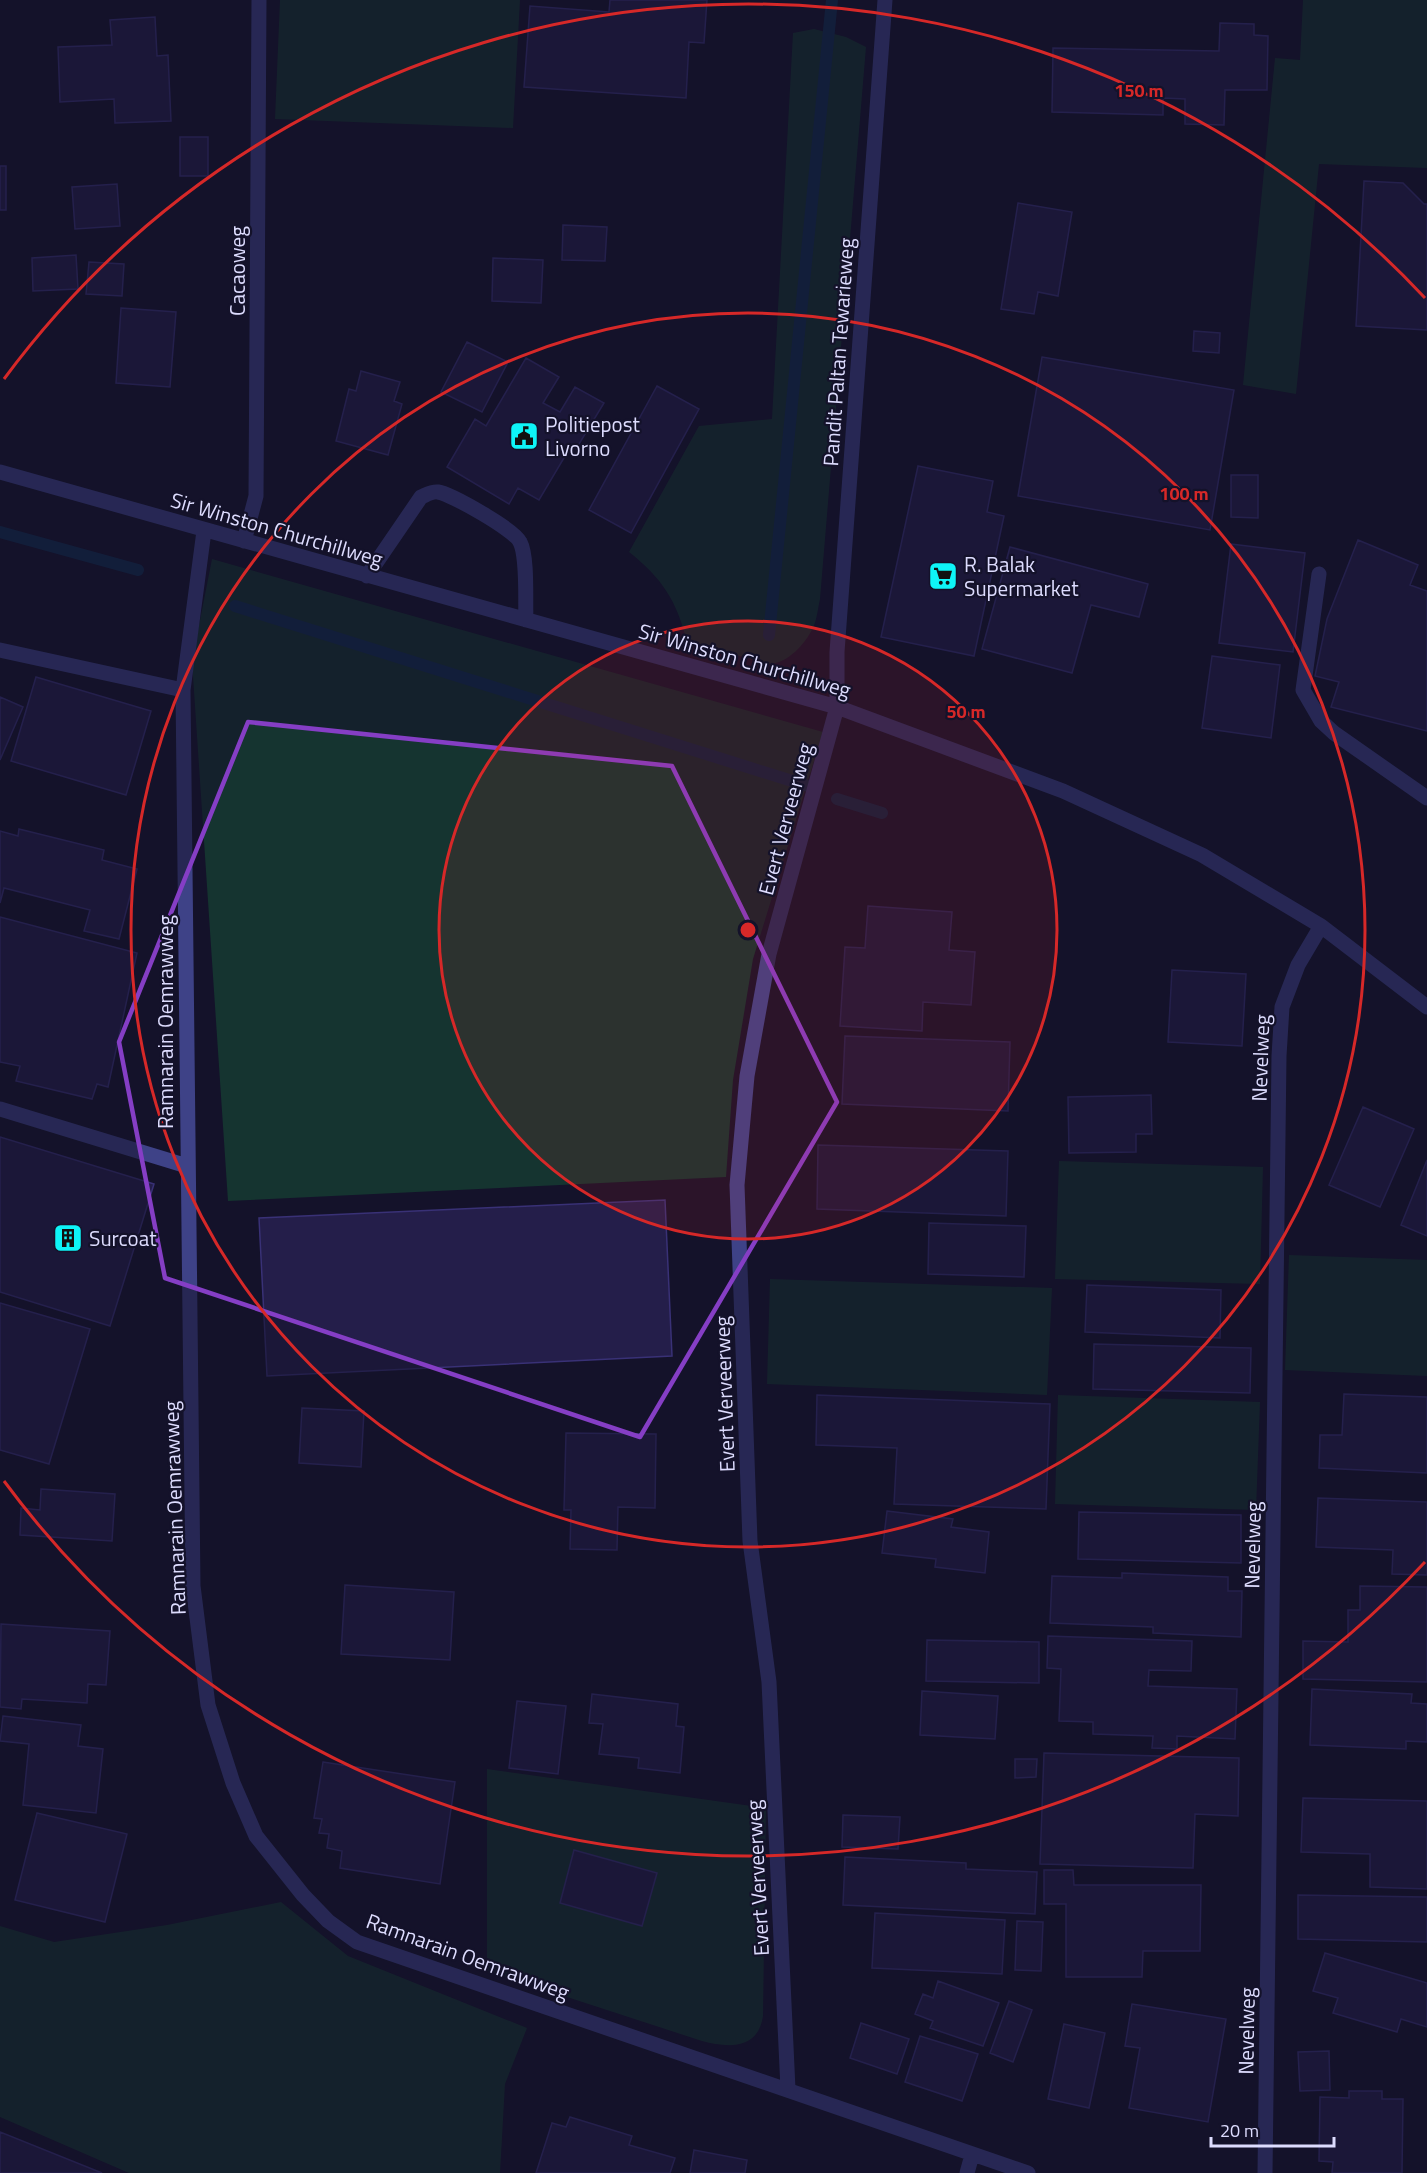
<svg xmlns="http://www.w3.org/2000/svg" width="1427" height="2173" viewBox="0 0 1427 2173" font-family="'Titillium Web',sans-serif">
<rect width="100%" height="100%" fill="#14122a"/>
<path fill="#153430" d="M280 0H520L513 128 275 119Z
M1303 0H1427V168L1319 164 1296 394 1243 385 1275 58 1300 60Z
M814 29 846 37 866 47 820 599C818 608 817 619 813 628 805 644 788 663 770 664L687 642C677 601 662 578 629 552L699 426 772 419 793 33Z
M212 559 823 732 753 959 733 1080 726 1177 228 1201 192 661Z
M1059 1161 1263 1167 1260 1284 1055 1279Z
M1289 1255 1427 1260V1376L1285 1370Z
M770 1279 1052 1288 1047 1395 767 1384Z
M1058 1395 1260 1402 1256 1510 1055 1504Z
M487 1769 766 1808 763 2016C758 2050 728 2048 702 2041L487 1971Z
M281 1902 348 1956 527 2028 505 2084 500 2173H129L0 2117V1926L54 1942 167 1925Z"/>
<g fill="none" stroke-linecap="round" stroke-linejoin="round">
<path stroke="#112d4f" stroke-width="12" d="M0 532 138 570
M235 606 808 786
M769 635 832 0
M837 799 882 813"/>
</g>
<path fill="#241e4a" stroke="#393176" stroke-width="1.5" d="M610 0H707L704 43 689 42 686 98 524 87 530 6 609 12Z
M155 17 157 56 168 55 171 121 115 123 114 99 60 102 58 47 112 45 110 20Z
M1220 23 1254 24V35L1268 36 1267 90H1225L1224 125 1185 124V99L1163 98V115L1052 112 1053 48 1219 51Z
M180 137H208V176H180Z
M0 166H6V210H0Z
M1364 181 1403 183 1424 204H1427V330L1356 326Z
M117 184 120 226 75 229 72 187Z
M1018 203 1072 212 1058 296 1038 292 1034 314 1001 309Z
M563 225 607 227 605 261 562 260Z
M76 255 78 289 33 291 32 258Z
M493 258 543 260 541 303 492 301Z
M89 262 124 264 122 296 86 294Z
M121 308 176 312 170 387 116 383Z
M1194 331 1220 333 1219 353 1193 351Z
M467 342 508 362 482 412 441 392Z
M1042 357 1234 390 1210 530 1018 496Z
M526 358 559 377 543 403 560 412 575 387 604 403 576 449 571 446 539 500 518 488 509 504 447 467 475 419 486 426Z
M361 371 400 382 394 401 402 404 388 455 336 441 349 389 356 391Z
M657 386 699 409 631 533 589 510Z
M918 466 993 481 987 512 1004 516 974 656 881 637Z
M1231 475H1258V518L1231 517Z
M1358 540 1418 565 1410 585 1427 591V731L1331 707 1339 682 1315 676 1327 619Z
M1231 544 1305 553 1293 652 1219 643Z
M1010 547 1148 584 1139 617 1091 605 1072 673 982 649Z
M1212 656 1280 665 1271 738 1202 728Z
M36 677 151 711 126 795 11 761Z
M0 697 23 707 0 760Z
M19 829 104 850 102 860 137 869 119 939 84 931 90 910 4 888 0 903V831L18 836Z
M868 906 952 912 949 950 975 952 971 1005 923 1002 922 1031 840 1026 845 947 865 948Z
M0 917 137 953 108 1087 97 1084 92 1099 16 1081 20 1066 0 1062Z
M1172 970 1246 974 1242 1046 1168 1042Z
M845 1036 1010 1042 1008 1111 842 1104Z
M1151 1095 1152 1134H1136V1152L1069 1153 1068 1097Z
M1363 1107 1414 1129 1380 1207 1329 1185Z
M0 1137 154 1184 110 1326 0 1292Z
M818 1145 1008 1151 1006 1216 817 1209Z
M1427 1160V1236L1401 1225Z
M665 1200 672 1356 267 1376 259 1218Z
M929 1223 1026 1226 1024 1277 928 1274Z
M1087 1285 1221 1290 1220 1338 1085 1332Z
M0 1303 90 1329 49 1464 0 1450Z
M1094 1344 1251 1348 1250 1393 1093 1389Z
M1344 1394 1427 1397V1473L1319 1468 1320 1435H1342Z
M817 1395 1050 1404 1046 1509 894 1504 897 1448 816 1445Z
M302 1408 364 1411 361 1467 299 1463Z
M566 1433 656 1434 655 1508 618 1507 617 1550 570 1549 571 1510H564Z
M41 1489 115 1494 112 1541 20 1535 21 1508 40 1510Z
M1318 1498 1427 1502V1575L1392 1574 1393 1550 1316 1547Z
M887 1511 953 1519 951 1527 989 1532 985 1573 935 1567 936 1559 882 1553Z
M1079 1512 1241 1515V1563L1078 1559Z
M1122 1573 1228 1577V1591H1242L1241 1637 1153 1633V1627L1050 1623 1052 1576 1122 1578Z
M345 1585 454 1592 450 1660 341 1654Z
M1360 1586 1427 1587V1682L1303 1679V1641L1348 1642V1610H1360Z
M1 1624 110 1631 106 1685 88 1684 87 1703 22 1699 21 1709 0 1707Z
M1048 1636 1192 1641 1191 1671 1149 1670 1148 1686 1237 1689 1235 1739 1177 1736V1749L1152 1748 1153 1736 1093 1734V1722L1059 1721 1061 1669 1047 1668Z
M927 1640 1039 1642V1683L926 1681Z
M1312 1689 1412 1694 1411 1703 1427 1704V1742L1406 1741V1749L1310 1745Z
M922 1691 998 1696 995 1739 920 1735Z
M592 1694 678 1704 676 1726 684 1727 680 1773 638 1768 639 1758 599 1754 603 1724 589 1723Z
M517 1701 566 1706 558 1774 509 1768Z
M3 1716 81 1725 78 1746 103 1749 96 1813 23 1805 29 1744 0 1741Z
M1044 1753 1239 1758 1238 1816 1195 1814 1193 1868 1040 1864Z
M1015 1759H1037L1036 1777 1015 1778Z
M323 1762 455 1782 440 1884 340 1868 342 1851 327 1848 329 1834 319 1833 322 1819 314 1818Z
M1303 1798 1427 1801V1889L1370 1887V1854L1301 1852Z
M37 1813 127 1834 105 1922 15 1900Z
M843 1815 900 1817 898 1849 842 1847Z
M574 1850 657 1873 642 1926 560 1903Z
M845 1857 966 1863V1869L1037 1872 1035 1914 843 1905Z
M1044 1870H1073L1074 1885H1201L1200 1951H1143L1142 1977H1066V1904H1044Z
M1298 1895 1427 1897V1942L1298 1939Z
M875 1913 1005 1920 1002 1974 872 1968Z
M1017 1921 1043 1922 1041 1971 1015 1970Z
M1325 1953 1427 1983V2027L1401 2019 1397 2032 1333 2013 1338 1998 1313 1991Z
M938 1981 999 2003 983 2046 930 2028 933 2021 915 2014 923 1994 933 1998Z
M1009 2001 1032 2010 1013 2062 990 2053Z
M1132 2004 1226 2019 1208 2122 1129 2108 1140 2048 1125 2046Z
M861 2023 909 2039 897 2074 850 2058Z
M1064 2024 1105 2033 1089 2108 1048 2099Z
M920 2036 978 2054 962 2101 905 2082Z
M1329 2051 1330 2090 1300 2091 1298 2052Z
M1349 2091H1382V2099H1403L1402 2173H1332L1333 2162 1319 2161 1320 2097 1349 2098Z
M570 2117 632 2136 629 2145 675 2158 670 2173H536L552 2123 566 2127Z
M0 2132 102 2173H0Z
M694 2150 747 2160 745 2173H690Z"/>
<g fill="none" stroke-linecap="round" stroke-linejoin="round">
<path stroke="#3e4287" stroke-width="15" d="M0 472 837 707 1063 791 1202 855 1321 926 1427 1007
M204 531 183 690 193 1586 208 1705 233 1783 256 1836 303 1895 328 1921 357 1942 1028 2173
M244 541 256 496 259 0
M1319 574 1303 690 1321 721 1334 733 1427 798
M367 576 421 497C426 495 432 491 438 492 451 494 515 530 520 542 528 557 525 602 526 620
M0 650 183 690
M0 1109 187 1166
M788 2089 769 1682 750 1541 737 1185 747 1076 769 954 837 707V652L885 0
M967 2173 972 2155
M1265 2173 1279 1056 1282 1007 1298 965 1321 926"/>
</g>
<path d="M0 0H1427V2173H0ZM248 722 672 766 837 1102 640 1437 165 1278 119 1042Z" fill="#14122a" fill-opacity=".55" fill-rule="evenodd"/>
<path fill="none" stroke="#853ec5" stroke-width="4.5" stroke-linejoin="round" d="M248 722 672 766 837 1102 640 1437 165 1278 119 1042Z"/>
<circle cx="748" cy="930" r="309" fill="#d62828" fill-opacity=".12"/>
<g fill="none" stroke="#d62828" stroke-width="3">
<circle cx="748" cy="930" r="309"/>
<circle cx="748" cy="930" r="617"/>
<path d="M1425 1562A926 926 0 0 1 4 1481M4 379A926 926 0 0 1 1425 298"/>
</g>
<defs>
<g id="civic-square" transform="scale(1.5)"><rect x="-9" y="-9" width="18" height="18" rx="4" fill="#0ef4f7" stroke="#14122a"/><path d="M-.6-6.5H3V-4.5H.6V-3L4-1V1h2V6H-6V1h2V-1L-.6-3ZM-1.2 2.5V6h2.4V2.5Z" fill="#111"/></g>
<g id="supermarket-square" transform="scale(1.5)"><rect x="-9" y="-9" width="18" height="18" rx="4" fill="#0ef4f7" stroke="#14122a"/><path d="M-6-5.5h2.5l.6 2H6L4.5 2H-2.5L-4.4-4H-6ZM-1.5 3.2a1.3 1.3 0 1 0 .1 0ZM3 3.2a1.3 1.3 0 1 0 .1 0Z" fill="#111"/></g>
<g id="building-square" transform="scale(1.5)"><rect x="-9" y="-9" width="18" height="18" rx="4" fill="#0ef4f7" stroke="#14122a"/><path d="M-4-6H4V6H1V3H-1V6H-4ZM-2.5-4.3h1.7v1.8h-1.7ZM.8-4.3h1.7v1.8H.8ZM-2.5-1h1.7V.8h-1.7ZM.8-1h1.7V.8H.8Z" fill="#111"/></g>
</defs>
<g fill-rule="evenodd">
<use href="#civic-square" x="524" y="436"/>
<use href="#supermarket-square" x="943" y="576"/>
<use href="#building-square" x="68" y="1238"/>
</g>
<g text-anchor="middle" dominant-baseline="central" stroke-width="4.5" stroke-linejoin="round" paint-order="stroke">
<g font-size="21" fill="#dddcfe" stroke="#14122a">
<text transform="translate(237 271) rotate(-90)">Cacaoweg</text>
<text transform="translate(838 352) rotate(-86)">Pandit Paltan Tewarieweg</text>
<text transform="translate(277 529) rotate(16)">Sir Winston Churchillweg</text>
<text transform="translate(745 660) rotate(16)">Sir Winston Churchillweg</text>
<text transform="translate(785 819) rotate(-75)">Evert Verveerweg</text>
<text transform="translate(165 1022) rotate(-90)">Ramnarain Oemrawweg</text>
<text transform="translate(1260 1058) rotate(-88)">Nevelweg</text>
<text transform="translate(724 1394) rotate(-92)">Evert Verveerweg</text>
<text transform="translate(174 1508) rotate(-92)">Ramnarain Oemrawweg</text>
<text transform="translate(1252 1545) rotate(-89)">Nevelweg</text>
<text transform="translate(757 1878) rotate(-93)">Evert Verveerweg</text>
<text transform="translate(468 1956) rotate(20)">Ramnarain Oemrawweg</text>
<text transform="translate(1246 2031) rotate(-89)">Nevelweg</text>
</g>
<g font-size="21" fill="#dddcfe" stroke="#14122a" text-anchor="start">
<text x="545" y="424">Politiepost<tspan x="545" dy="24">Livorno</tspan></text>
<text x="964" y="564">R. Balak<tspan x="964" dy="24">Supermarket</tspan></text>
<text x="89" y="1238">Surcoat</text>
</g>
</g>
<circle cx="748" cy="930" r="9" fill="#d62828" stroke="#14122a" stroke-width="3"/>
<g font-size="18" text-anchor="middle" font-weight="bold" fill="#d62828" stroke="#14122a" stroke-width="4.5" stroke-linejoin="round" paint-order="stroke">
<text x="1139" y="97">150 m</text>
<text x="1184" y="500">100 m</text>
<text x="966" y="718">50 m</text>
</g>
<path d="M1211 2137v9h123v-9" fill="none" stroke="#dddcfe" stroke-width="3"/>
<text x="1220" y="2137" font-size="18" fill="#dddcfe" stroke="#14122a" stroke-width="4.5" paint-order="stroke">20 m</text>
</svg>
